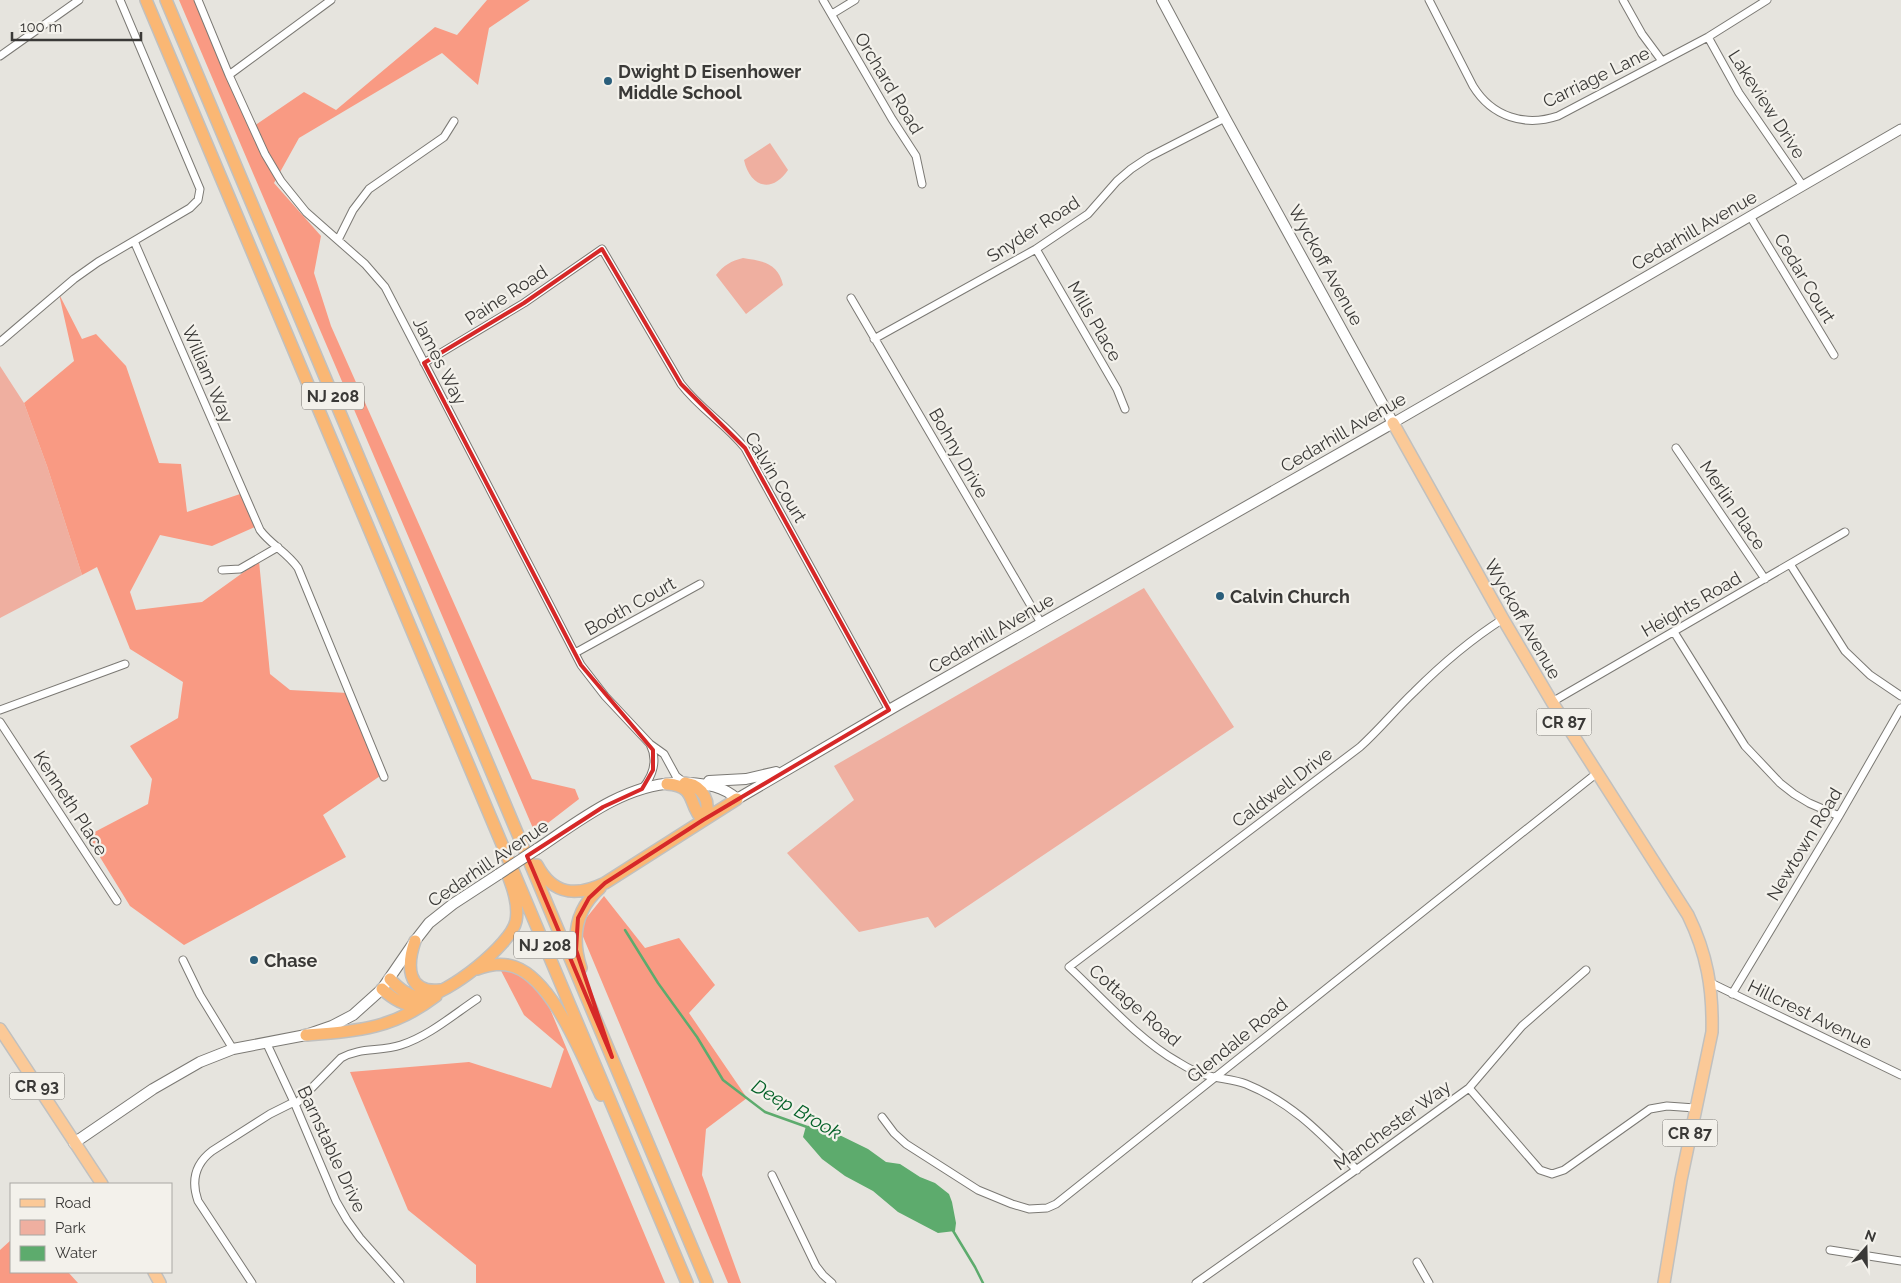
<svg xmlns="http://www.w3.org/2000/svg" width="1901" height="1283" viewBox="0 0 1901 1283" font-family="Raleway,sans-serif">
<rect width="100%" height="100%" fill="#e6e4de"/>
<path fill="#efafa0" d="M770 143 788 170C772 194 750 187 744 160Z
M743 258C763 261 778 263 783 285L746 314 716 275C724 265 731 261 743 258Z
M0 366 24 403 47 466 82 575 0 618Z
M1144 588 1234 727 935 928 928 917 859 932 787 853 854 800 834 766Z"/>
<path fill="#f99a83" d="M179 0H195L251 128 304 92 336 110 435 27 457 35 487 0H530L489 28 478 85 442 53 299 138 274 183 321 236 314 273 331 326 532 779 575 789 579 799 535 833Z
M59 294 82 339 96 334 126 366 159 463 181 464 187 512 243 493 257 526 212 546 160 535 130 592 136 610 202 602 259 561 270 674 290 690 348 693 383 774 323 815 346 857 184 945 130 906 87 836 148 804 152 779 130 746 178 718 183 682 130 649 97 567 82 575 47 466 24 403 74 361Z
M604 896 645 948 679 938 715 985 689 1013 747 1098 706 1129 702 1175 741 1283H728L579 927Z
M498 965 537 978 665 1283H476V1265L408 1210 350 1072 469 1062 551 1088 564 1049 524 1015Z
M11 1240V1272H68L78 1283H0V1250Z"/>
<path fill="#5dab6d" d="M819 1125 868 1149 886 1162 900 1164 920 1177 935 1183 949 1194 952 1202 956 1223 955 1231 938 1233 898 1212 873 1191 845 1176 822 1159 803 1137 806 1126Z"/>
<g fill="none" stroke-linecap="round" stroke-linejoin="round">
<path stroke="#5dab6d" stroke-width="2.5" d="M625 930 658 983 697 1037 723 1080 765 1112 807 1127
M952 1229 975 1267 983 1283"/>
<g stroke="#7b7974" stroke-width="9">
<path id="minor" d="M198 0 229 75 265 154 281 181 306 212 365 264 385 287 581 665 605 696 650 744 664 754 676 776 685 783
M823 0 892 119 916 156 922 184
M1429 0 1473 86C1492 117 1525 127 1558 116L1708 37 1767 0
M1623 0 1642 34 1662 61
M832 14 855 0
M1708 37 1739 93 1803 186
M0 56 79 0
M229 75 331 0
M1750 216 1834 355
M338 240 353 210 369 189 444 137 454 121
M134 241 260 530C271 545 287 552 298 568L384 777
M1036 249 1117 389 1125 409
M851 298 1041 623
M874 339 1036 249 1088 214 1117 181 1131 169 1149 157 1225 118
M0 342 74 279 98 262 190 208 198 200 200 189 120 0
M424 363 524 303 602 249 681 384C701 410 725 423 745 448L889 710
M1676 448 1765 579
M1790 564 1845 651 1870 675 1901 696
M222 570 240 569 278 547
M1674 632 1745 746 1780 783 1794 794 1809 803 1839 816
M575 653 700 584
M1552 702 1845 532
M0 710 125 664
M0 722 117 901
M642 789C653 776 658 760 650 744
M183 960 200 995 233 1049
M1711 983 1901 1075
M1732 994 1839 816 1901 708
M266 1042 294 1102 336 1201 347 1220 360 1238 400 1283
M1469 1088 1540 1170 1552 1174 1564 1170 1650 1109 1667 1106 1695 1108
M295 1105 341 1058C360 1047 380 1052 401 1045 429 1036 453 1015 477 999
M882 1117 894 1133 906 1144 978 1190 1012 1204 1029 1209 1047 1208 1056 1204 1597 773
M1357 1170C1322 1135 1293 1103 1246 1084 1233 1079 1219 1079 1206 1075 1197 1073 1186 1067 1178 1062 1139 1040 1102 998 1069 967L1360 747C1379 730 1395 710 1414 692 1441 665 1470 640 1503 619
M772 1175 816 1266 823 1275 832 1283
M1830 1250 1901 1261
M1417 1262 1429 1283
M252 1283 198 1201C191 1181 195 1164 212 1151L270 1114 294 1102
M1196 1283 1360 1167 1469 1088 1522 1026 1586 970"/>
</g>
<g stroke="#7b7974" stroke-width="11">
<path id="tertiary" d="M1393 423 1901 129"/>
</g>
<g stroke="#7b7974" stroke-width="12">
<path id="secondary" d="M709 781 746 779 776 772
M688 783C707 784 723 786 737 799L896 706 1393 423 1225 118 1162 0
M537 849C579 821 622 786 674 783
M74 1143 153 1089 200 1062 233 1049 306 1035 332 1026 353 1015 382 989 415 941 429 923 453 904 499 874"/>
</g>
<g stroke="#c0c0bf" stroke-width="14">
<path id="primary" d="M1393 423 1503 619 1552 702 1688 915C1707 954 1713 988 1712 1032L1681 1180 1664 1283
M0 1029 102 1184
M154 1272 160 1283"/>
</g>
<g stroke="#c0c0bf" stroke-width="14">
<path id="trunk" d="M146 0 687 1283
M166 0 707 1283
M685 783C703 786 713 803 703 820
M667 784C698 786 687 805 703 820
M537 865C553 895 576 897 605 883L737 799
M415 941C407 964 406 994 440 990
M581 968C571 937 575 910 600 888
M477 969C490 965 501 962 515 967 554 981 583 1059 601 1095
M390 979C398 988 409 998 423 997 447 995 511 945 516 921 519 905 513 888 507 873
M382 989C393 999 408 1009 423 1004
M306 1035C358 1031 393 1029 436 996"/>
</g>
<use href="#minor" stroke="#fff" stroke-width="7"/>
<use href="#tertiary" stroke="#fff" stroke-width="9"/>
<use href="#secondary" stroke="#fff" stroke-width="10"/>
<use href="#primary" stroke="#fbc997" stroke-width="11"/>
<use href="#trunk" stroke="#fab774" stroke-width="11"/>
<g stroke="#7b7974" stroke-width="12" stroke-linecap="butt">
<path id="secondary-bridge" d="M499 874 537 849"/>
</g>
<use href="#secondary-bridge" stroke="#fff" stroke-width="10"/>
</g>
<path fill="none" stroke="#d62828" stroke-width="4" stroke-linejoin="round" d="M602 249 681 384 745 448 889 710 703 820 605 883 589 898 578 918 576 950 612 1057 527 856 603 807 642 789 653 770V750L581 665 424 363 524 303Z"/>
<g fill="#2a5e7b" stroke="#f3f1eb" stroke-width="2">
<circle cx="608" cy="81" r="5"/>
<circle cx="1220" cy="596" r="5"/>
<circle cx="254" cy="960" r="5"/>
</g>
<g text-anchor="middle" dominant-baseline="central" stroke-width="4.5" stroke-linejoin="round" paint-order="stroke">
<g fill="#f3f1eb" stroke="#72706d" stroke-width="1">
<rect x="302" y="382.5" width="62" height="27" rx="4"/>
<rect x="1536.5" y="708.5" width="55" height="27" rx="4"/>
<rect x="514" y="931.5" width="62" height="27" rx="4"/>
<rect x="9.5" y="1072.5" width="55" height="27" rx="4"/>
<rect x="1662.5" y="1119.5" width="55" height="27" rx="4"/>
</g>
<g font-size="16" font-weight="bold" fill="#3a3937">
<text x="333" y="396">NJ 208</text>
<text x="1564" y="722">CR 87</text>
<text x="545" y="945">NJ 208</text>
<text x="37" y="1086">CR 93</text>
<text x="1690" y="1133">CR 87</text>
</g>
<g font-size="18" font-weight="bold" fill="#3a3937" stroke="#f3f1eb" text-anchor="start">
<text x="618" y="71">Dwight D Eisenhower<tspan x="618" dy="21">Middle School</tspan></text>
<text x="1230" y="596">Calvin Church</text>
<text x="264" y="960">Chase</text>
</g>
<g font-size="18" fill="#3a3937" stroke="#f3f1eb">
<text transform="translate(1596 77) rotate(-26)">Carriage Lane</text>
<text transform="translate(889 83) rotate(59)">Orchard Road</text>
<text transform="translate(1767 104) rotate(57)">Lakeview Drive</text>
<text transform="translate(1033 229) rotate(-33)">Snyder Road</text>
<text transform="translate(1694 230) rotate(-30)">Cedarhill Avenue</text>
<text transform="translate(1326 265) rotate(61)">Wyckoff Avenue</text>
<text transform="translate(1805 278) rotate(59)">Cedar Court</text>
<text transform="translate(506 295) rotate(-33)">Paine Road</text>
<text transform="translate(1095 321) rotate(60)">Mills Place</text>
<text transform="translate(440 361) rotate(63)">James Way</text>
<text transform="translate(208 374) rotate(67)">William Way</text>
<text transform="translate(1343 432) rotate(-30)">Cedarhill Avenue</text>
<text transform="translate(959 453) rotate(60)">Bohny Drive</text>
<text transform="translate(776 477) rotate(59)">Calvin Court</text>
<text transform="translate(1733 505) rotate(56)">Merlin Place</text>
<text transform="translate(1691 604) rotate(-30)">Heights Road</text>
<text transform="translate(630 606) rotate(-29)">Booth Court</text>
<text transform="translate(1523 619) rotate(60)">Wyckoff Avenue</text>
<text transform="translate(991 633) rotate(-30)">Cedarhill Avenue</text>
<text transform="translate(1282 787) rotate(-37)">Caldwell Drive</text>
<text transform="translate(71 803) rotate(57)">Kenneth Place</text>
<text transform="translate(1804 844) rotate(-59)">Newtown Road</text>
<text transform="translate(488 863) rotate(-34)">Cedarhill Avenue</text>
<text transform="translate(1135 1005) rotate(41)">Cottage Road</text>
<text transform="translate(1810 1014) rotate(26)">Hillcrest Avenue</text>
<text transform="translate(1237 1040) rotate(-39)">Glendale Road</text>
<text transform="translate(1392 1125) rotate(-36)">Manchester Way</text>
<text transform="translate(332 1149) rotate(65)">Barnstable Drive</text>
</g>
<g font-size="19" font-style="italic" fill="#026027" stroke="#f3f1eb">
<text transform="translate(797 1109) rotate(30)">Deep Brook</text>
</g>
</g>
<rect x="10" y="1183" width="162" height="90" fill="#f3f1eb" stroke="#a9a7a3"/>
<rect x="20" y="1199" width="25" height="8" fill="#fbc997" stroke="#a9a7a3"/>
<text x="55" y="1208" font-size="15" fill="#3a3937">Road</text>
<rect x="20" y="1220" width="25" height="15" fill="#efafa0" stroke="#a9a7a3"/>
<text x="55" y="1233" font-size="15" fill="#3a3937">Park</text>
<rect x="20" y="1246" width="25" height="15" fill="#5dab6d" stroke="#a9a7a3"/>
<text x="55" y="1258" font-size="15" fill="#3a3937">Water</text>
<g transform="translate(1866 1248) rotate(20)" stroke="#f3f1eb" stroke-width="4" paint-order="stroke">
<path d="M0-4L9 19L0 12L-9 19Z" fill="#3a3937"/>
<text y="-8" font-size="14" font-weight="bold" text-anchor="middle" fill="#3a3937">N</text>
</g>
<path d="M12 32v8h129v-8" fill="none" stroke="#3a3937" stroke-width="2.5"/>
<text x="20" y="32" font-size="15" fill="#3a3937" stroke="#f3f1eb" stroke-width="4" paint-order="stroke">100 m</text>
</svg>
